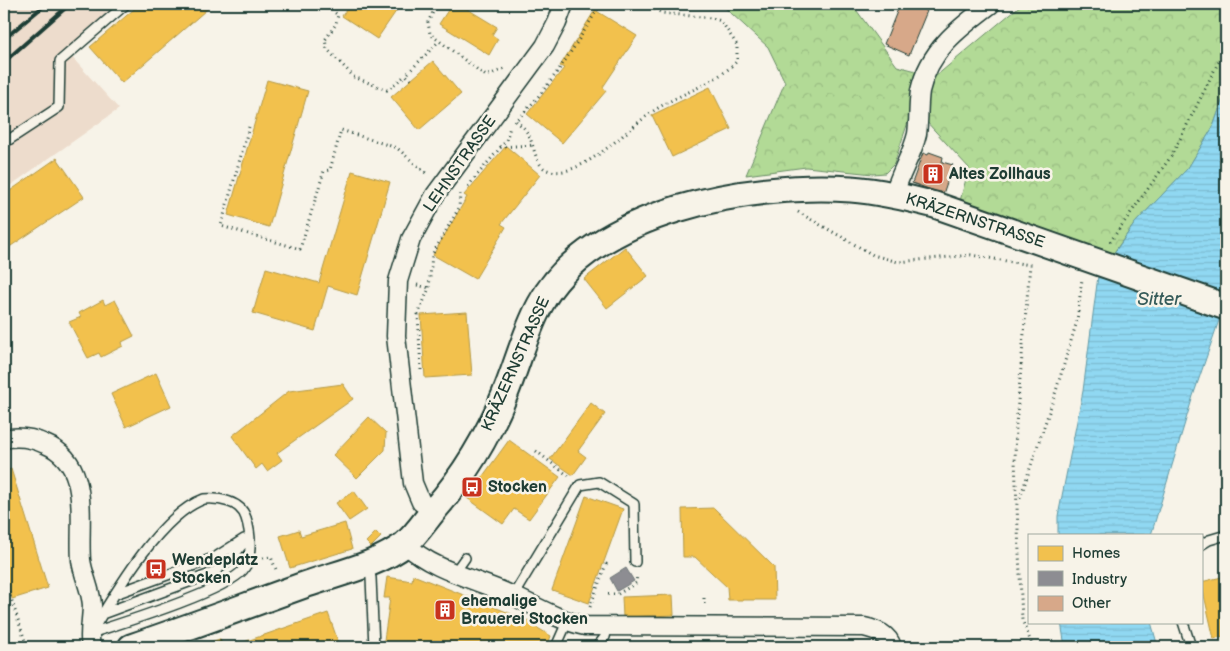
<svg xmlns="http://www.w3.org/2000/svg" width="1230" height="651" viewBox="0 0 1230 651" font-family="'Balsamiq Sans',sans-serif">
<defs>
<pattern id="forest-crowns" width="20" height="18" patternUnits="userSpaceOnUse" patternTransform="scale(1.25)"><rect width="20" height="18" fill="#b2da96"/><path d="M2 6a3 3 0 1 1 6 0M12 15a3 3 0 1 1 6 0" fill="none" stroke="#99bc82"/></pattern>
<pattern id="water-rules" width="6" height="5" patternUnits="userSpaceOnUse" patternTransform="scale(1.25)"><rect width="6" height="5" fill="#90d8f2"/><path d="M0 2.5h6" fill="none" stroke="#7cbad0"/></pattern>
</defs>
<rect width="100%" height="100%" fill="#f7f3e8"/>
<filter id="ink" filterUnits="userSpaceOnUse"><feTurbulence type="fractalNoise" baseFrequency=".02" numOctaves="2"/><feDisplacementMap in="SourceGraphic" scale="10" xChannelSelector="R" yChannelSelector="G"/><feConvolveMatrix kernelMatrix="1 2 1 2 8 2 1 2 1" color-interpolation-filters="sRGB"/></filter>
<g filter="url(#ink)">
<path fill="#eddccc" d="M13 4H119L69 54 119 109 4 190V9Z"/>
<path fill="url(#forest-crowns)" stroke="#688c65" d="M721 4H844L857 11 897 66 936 76 1022 4H1226V90L1213 127 1188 168 1135 223 1105 265 957 212 969 168 913 107 894 164 885 173 873 174 806 167 746 175 785 82 768 47Z"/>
<path fill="url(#water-rules)" stroke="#639aa6" d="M1226 90V300L1193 396 1151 535H1058V516L1083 391 1098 276 1135 223 1188 168 1213 127Z
M1061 622H1151L1158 647H1065Z"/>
<path fill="#f2c14e" stroke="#b39946" d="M140 4H213L122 83 90 47Z
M350 4H401L377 39 342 16Z
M452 4H459L497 27 492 35 498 39 489 55 439 24Z
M595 10 637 36 603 87 606 91 562 143 527 114 564 68 560 66Z
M433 61 461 94 419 130 391 97Z
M267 80 308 91 269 227 228 215Z
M710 87 731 129 672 157 652 115Z
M506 146 540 175 501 224 506 227 475 279 433 255 467 197 464 195Z
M57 158 84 197 5 250 4 195Z
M352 171 390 182 357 295 328 286 315 331 253 313 266 268 319 283Z
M625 247 648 276 607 308 584 279Z
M103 300 105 305 115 300 134 336 122 342 123 346 101 357 99 353 88 358 69 322 81 317 79 313Z
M467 312 472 375 425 378 421 315Z
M156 373 171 406 126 427 111 394Z
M343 384 353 399 277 453 282 460 267 471 262 464 256 469 232 436 289 391Z
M591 403 605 414 578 451 586 457 573 475 550 459Z
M369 417 386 433 385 450 357 478 333 455Z
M509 440 560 477 529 519 514 509 503 524 467 498Z
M11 469 48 588 12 599 4 572V471Z
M354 491 367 509 349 521 336 503Z
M586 496 623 509 589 603 552 590Z
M714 508 774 567 775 600H728L727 587 695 557H683L682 509Z
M345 523 352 549 290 568 280 536 299 530 301 536Z
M376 532 381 537 371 547 366 542Z
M413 575 532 622 531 624 551 636 547 647H383L390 598H384L387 577 412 581Z
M1226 576V635L1214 639 1201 582Z
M673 595 674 615 623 617 622 597Z
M328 613 340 647H242L241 643Z
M220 639 223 647H194Z"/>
<path fill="#8d8d92" stroke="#6c7576" d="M626 568 634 581 617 591 610 578Z"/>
<path fill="#d7a889" stroke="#1f3d34" d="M900 4H909L927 11 909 55 884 44Z
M929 152 943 157 942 162 953 165 943 194 912 183 923 153 928 155Z"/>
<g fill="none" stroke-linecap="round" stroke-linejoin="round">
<g stroke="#1f3d34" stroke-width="12">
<path id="lane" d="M4 143 59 107 60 61 126 4
M204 499C219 498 241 501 246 518 251 533 253 558 243 570 224 592 122 623 91 633 115 593 160 515 204 499Z
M1201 545 1209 540 1226 535
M368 565 371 578 374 647
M455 572 465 558
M115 594 214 558 244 539
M513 596 580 485 599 482 634 504 635 562
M102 614 213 573 231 559 249 536
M1183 622 1191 647
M556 647 567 622
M597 647 605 637 607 628"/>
</g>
<g stroke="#1f3d34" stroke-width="21">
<path id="street" d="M894 195C899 174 912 156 917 134 919 120 918 105 920 91 929 50 959 28 991 4
M4 439C18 436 32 438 45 444 92 463 78 520 81 560 83 575 91 590 92 605 92 618 88 635 91 647
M433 511 421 502 413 483 396 336 398 281 411 239 435 195 545 46 557 23 564 4
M405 544C434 571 476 579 511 595 536 606 558 620 585 626L864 627C877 630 888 634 892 647"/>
</g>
<g stroke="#1f3d34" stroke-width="29">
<path id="secondary" d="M131 647C190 627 248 605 307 584 339 573 378 565 405 544 416 535 425 521 434 510 464 476 488 436 505 394 517 365 525 333 540 305 590 210 754 182 851 189 880 191 908 198 935 205"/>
</g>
<path stroke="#1f3d34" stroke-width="3" stroke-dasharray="1 4" stroke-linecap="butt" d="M337 4 334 12 338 15 336 24 325 40 327 49 354 77 387 90 406 75
M437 4 428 22 430 34 486 76 504 69
M411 80 406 75 439 41
M516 121C519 124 524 127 526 131 536 144 533 168 551 171 583 178 630 126 655 110 682 92 714 85 737 61V45L721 21 712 18 662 13 645 4
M514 122C551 88 575 45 601 4
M249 127 221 226 300 249 324 171 330 170 341 130 397 148 428 175
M500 147 534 145
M468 186 506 141 510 127
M798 212 873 255 898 262 971 255 1030 265 1016 424 1015 461 1022 620 1033 647
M1110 242 1172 155 1226 47
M417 285 429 288
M421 370 418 315 429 288 432 255 459 208 460 194
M536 451 570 477
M1020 498 1056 391 1077 321 1082 279
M263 558 271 557 277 572
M4 577 27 647
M608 594H618L636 583 637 575
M704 598V607
M590 607 606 564 603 563"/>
<use href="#lane" stroke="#f7f3e8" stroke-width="9"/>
<use href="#street" stroke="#f7f3e8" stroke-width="18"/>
<use href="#secondary" stroke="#f7f3e8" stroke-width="25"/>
<path stroke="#1f3d34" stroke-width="4" d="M4 39 46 4
M4 62 70 4"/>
<g stroke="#1f3d34" stroke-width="29" stroke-linecap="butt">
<path id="secondary-bridge" d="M935 205 1226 307"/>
</g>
<use href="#secondary-bridge" stroke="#f7f3e8" stroke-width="25"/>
</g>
</g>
<defs>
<g id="building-square" transform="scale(1.125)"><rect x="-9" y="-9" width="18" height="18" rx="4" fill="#c8321e" stroke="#f7f3e8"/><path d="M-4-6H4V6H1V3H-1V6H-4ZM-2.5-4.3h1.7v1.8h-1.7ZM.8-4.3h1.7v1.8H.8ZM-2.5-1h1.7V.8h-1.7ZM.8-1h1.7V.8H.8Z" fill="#fff"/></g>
<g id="bus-square" transform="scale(1.125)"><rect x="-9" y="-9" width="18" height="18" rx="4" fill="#c8321e" stroke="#f7f3e8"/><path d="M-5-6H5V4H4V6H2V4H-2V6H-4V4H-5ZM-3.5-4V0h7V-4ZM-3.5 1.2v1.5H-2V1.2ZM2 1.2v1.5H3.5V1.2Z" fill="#fff"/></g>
</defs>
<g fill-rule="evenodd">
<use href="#building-square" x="933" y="174"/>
<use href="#bus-square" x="472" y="487"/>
<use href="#bus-square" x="156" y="569"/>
<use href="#building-square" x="445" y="610"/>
</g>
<g text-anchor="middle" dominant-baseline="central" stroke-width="5" stroke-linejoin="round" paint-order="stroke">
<g font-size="16" fill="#1f3d34" stroke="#f7f3e8">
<text transform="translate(460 164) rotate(-55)">LEHNSTRASSE</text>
<text transform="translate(975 221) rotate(18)">KRÄZERNSTRASSE</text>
<text transform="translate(516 364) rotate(-66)">KRÄZERNSTRASSE</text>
</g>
<g font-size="16" font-weight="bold" fill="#1f3d34" stroke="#f7f3e8" text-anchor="start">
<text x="949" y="174">Altes Zollhaus</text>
<text x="488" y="487">Stocken</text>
<text x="172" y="560">Wendeplatz<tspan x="172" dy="18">Stocken</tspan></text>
<text x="461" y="601">ehemalige<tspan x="461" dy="18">Brauerei Stocken</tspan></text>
</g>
<g font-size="18" font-style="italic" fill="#365c5a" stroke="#f7f3e8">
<text x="1159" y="299">Sitter</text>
</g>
</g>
<rect width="1230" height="651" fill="none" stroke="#f7f3e8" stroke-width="20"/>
<rect x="10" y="10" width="1210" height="631" fill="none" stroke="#1f3d34" stroke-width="2" filter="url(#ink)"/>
<rect x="1028" y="534" width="175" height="90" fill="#f7f3e8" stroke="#a1aaa0"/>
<rect x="1038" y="546" width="25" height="15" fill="#f2c14e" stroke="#a1aaa0"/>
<text x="1072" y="558" font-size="15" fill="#1f3d34">Homes</text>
<rect x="1038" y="571" width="25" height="15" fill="#8d8d92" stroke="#a1aaa0"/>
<text x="1072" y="584" font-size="15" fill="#1f3d34">Industry</text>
<rect x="1038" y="596" width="25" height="15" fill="#d7a889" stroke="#a1aaa0"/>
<text x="1072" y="608" font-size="15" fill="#1f3d34">Other</text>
</svg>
